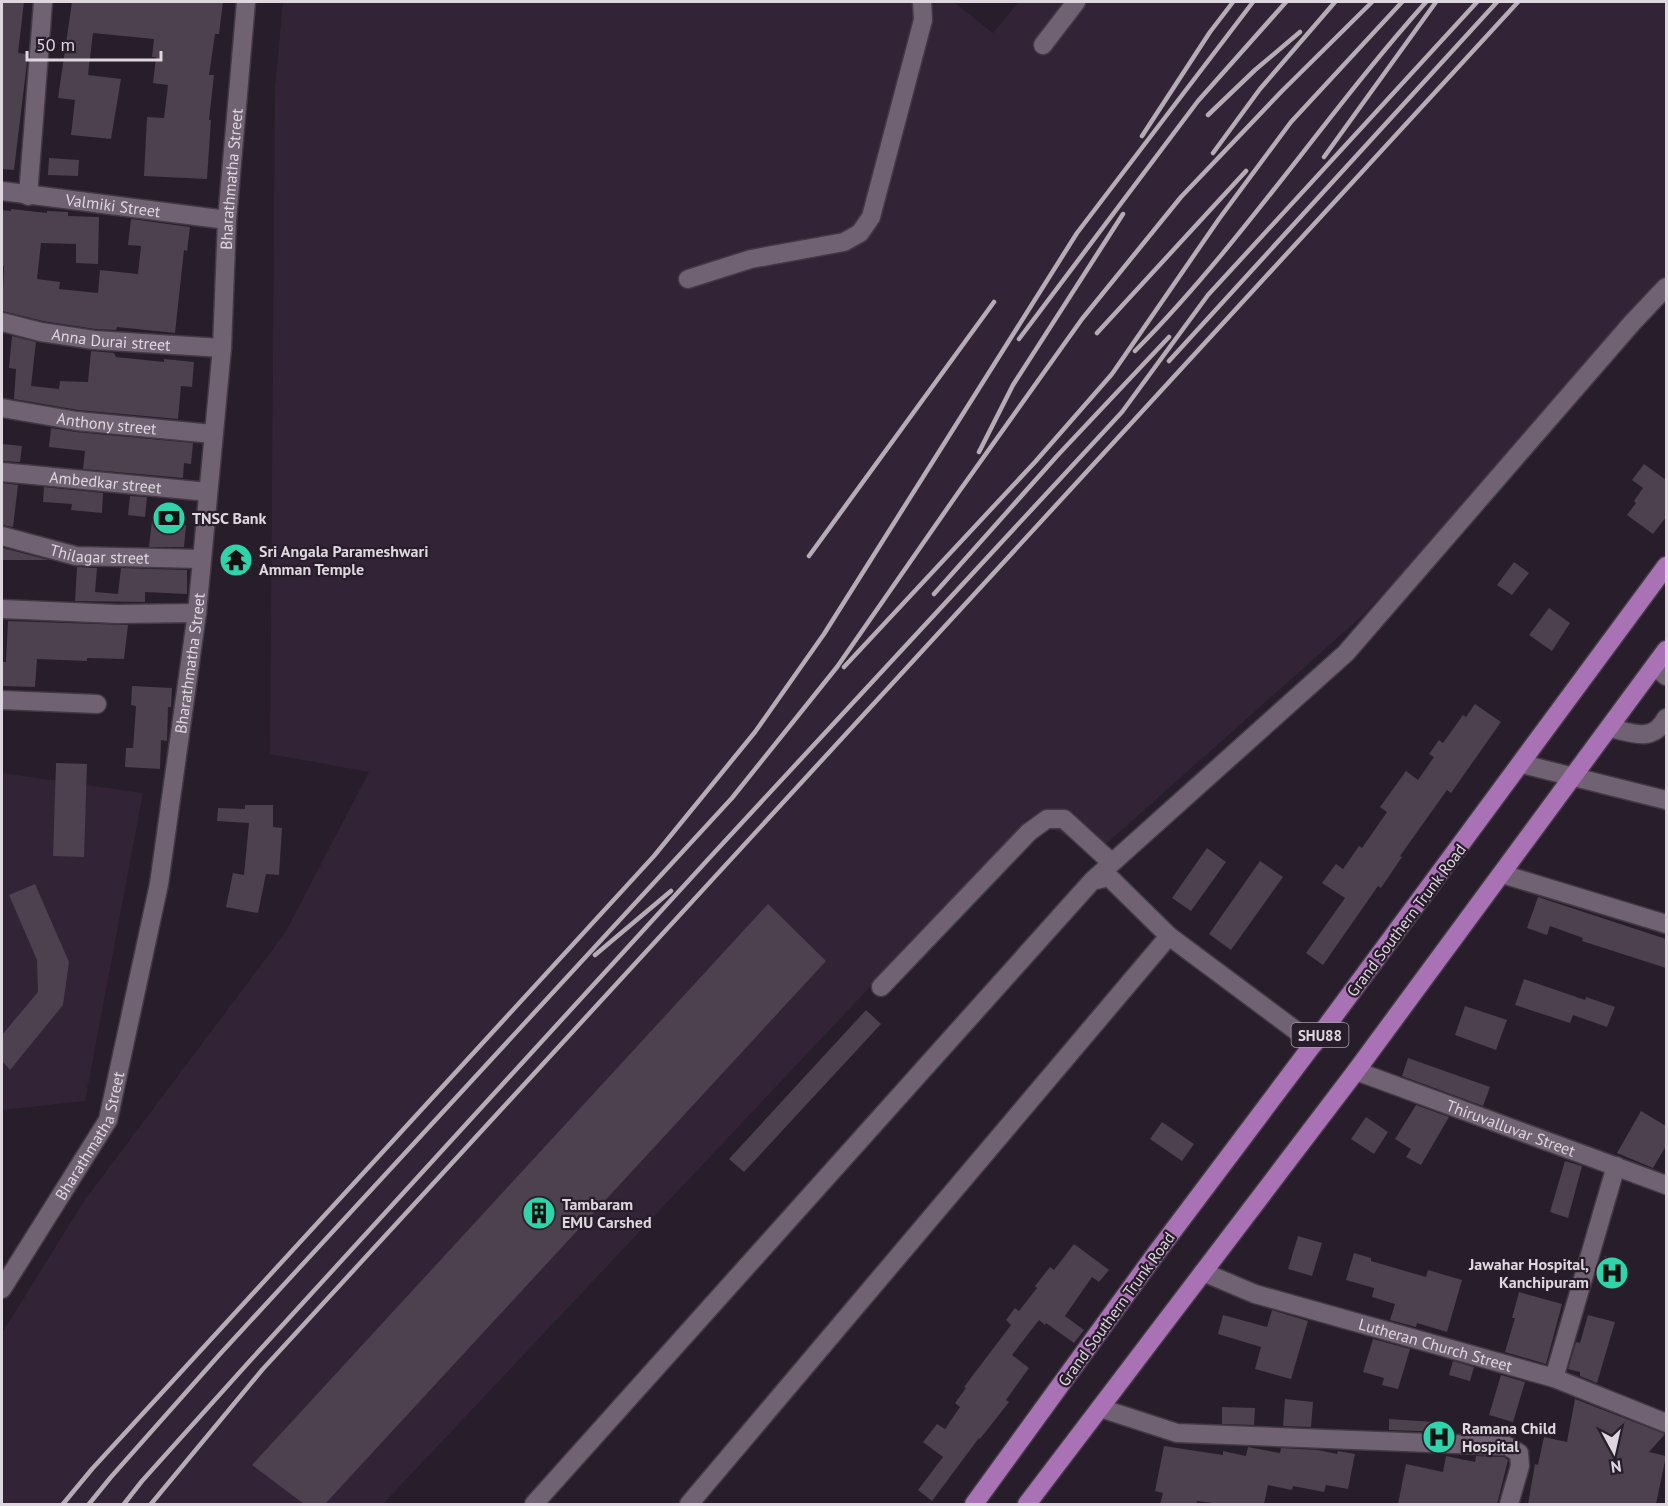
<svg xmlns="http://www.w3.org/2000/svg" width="1668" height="1506" viewBox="0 0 1668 1506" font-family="'PT Sans',sans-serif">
<rect width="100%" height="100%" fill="#281d2b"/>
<path fill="#332336" d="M283 2H954L993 33 1019 2H1666V299L1362 616 1097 852 1030 817 383 1504H2V1333L84 1201 285 933 369 772 270 754 275 88Z
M2 773 143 793 85 1101 2 1110Z"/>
<path fill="#4d404f" d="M2 2H24L18 53 28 54 14 170 2 169Z
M72 2H223L219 34H215L209 75H214L209 120H211L207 179 144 176 147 117 164 118 168 85 153 83 156 57H152L154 39 93 33 88 75 121 79 111 139 71 135 75 100 58 98Z
M49 158 79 160 78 176 48 175Z
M11 209 47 213V211L68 212V216L99 217 98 264 76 263V244L41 243 37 279 60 282 59 289 98 293 100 270 138 274 141 246 128 245 131 219 190 227 187 251 184 250 175 333 117 327 116 330 95 329 43 321 2 311 4 266H2V210L11 211Z
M12 336 36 342 31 386 59 389 60 381 88 382 91 351 114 353 116 357 164 362V359L194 362 192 387 181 386 178 419 78 410 14 399 16 369 9 368Z
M51 428 76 432 193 443 191 464 184 463 183 478 83 469 85 451 49 447Z
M2 444 22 446 20 462 2 461Z
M1644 464 1666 480V517L1653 534 1627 515 1636 503 1634 501 1643 488 1632 480Z
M2 483 18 485 13 527 2 525Z
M44 487 103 493 102 513 71 510 72 504 43 502Z
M130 496 147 497 145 517 128 515Z
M152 521 186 525 184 547H149Z
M3 548 49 560H3Z
M225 548H247V572L224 571Z
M1514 562 1529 573 1512 595 1497 585Z
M77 567 97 568 95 592 118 594 121 568 187 570V594L145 592V602L75 601Z
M1549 608 1570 623 1552 651 1529 635Z
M8 621 128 625 124 659 87 658V661L37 659 35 687 2 686V662H6Z
M132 686 172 688 171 707H168L167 741 161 740 160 769 125 767 126 748H133L136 706 131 705Z
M1475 704 1501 722 1451 793 1447 790 1400 856 1402 857 1381 888 1378 886 1323 965 1306 953 1345 898 1322 883 1336 864 1343 869 1359 846 1362 848 1387 812 1380 807 1406 771 1418 780 1434 757 1429 754 1439 740 1443 743 1463 715 1466 717Z
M56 763 87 764 84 857 53 856Z
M245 805H273V827L282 828 279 875 266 874 258 913 226 907 233 873 244 875 249 823 217 821 218 808 245 809Z
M1207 848 1226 862 1191 911 1172 898Z
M1260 861 1283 877 1231 950 1209 934Z
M35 884 69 962 63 1005 10 1070 2 1061V1035L38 992 37 960 9 895Z
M1538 897 1666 939V968L1582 941 1583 938 1550 926 1547 935 1527 928Z
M768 904 826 961 325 1504H304L252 1465Z
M1524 979 1585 1000 1586 997 1615 1007 1607 1027 1573 1015 1570 1023 1515 1005Z
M1465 1006 1507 1020 1496 1050 1455 1035Z
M866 1010 881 1024 744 1172 729 1159Z
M1408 1058 1490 1087 1483 1106 1402 1076Z
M1416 1105 1449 1117 1421 1165 1406 1157 1411 1149 1395 1139Z
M1641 1111 1666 1126V1146L1653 1168 1617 1153Z
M1366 1117 1388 1132 1374 1154 1351 1139Z
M1162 1122 1194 1144 1182 1161 1150 1139Z
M1565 1161 1582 1166 1568 1218 1550 1212Z
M1298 1236 1322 1243 1312 1276 1288 1269Z
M1074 1244 1109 1270 1099 1282 1092 1277 1065 1316 1084 1330 1074 1343 1046 1323 1045 1325 1039 1320 1012 1355 1029 1368 1006 1400 1009 1402 980 1439 979 1438 932 1501 918 1490 943 1457 923 1442 937 1424 945 1429 960 1407 955 1403 966 1388 964 1387 1011 1325 1006 1320 1015 1308 1019 1311 1037 1288 1035 1286 1050 1267 1054 1270Z
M1354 1253 1371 1258V1261L1426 1277 1428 1270 1462 1280 1447 1332 1417 1323 1416 1327 1390 1320 1395 1304 1372 1297 1374 1288 1346 1280Z
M1605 1256 1625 1263 1617 1285 1597 1279Z
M1519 1292 1562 1304 1546 1364 1505 1352 1515 1318H1512Z
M1272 1310 1308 1321 1291 1379 1255 1369 1261 1347 1218 1334 1223 1315 1267 1327Z
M1588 1315 1615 1322 1597 1383 1580 1376V1372L1568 1369 1576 1342 1580 1343Z
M1373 1339 1410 1349 1398 1389 1382 1385 1384 1378 1363 1372Z
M1453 1361 1474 1367 1470 1381 1449 1375Z
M1501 1375 1525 1382 1513 1422 1489 1415Z
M1285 1399 1313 1402 1311 1427 1283 1426Z
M1575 1399 1665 1434 1649 1452 1666 1456 1656 1504H1528L1535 1464 1538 1465 1544 1437 1567 1442Z
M1222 1407 1255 1408 1254 1425 1222 1424Z
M1389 1419 1449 1423V1432L1389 1430Z
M1164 1446 1223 1455V1451L1246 1456 1248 1447 1280 1453 1281 1448 1318 1450 1337 1454 1338 1451 1355 1454 1348 1489 1326 1485 1324 1492 1293 1486 1292 1490 1268 1485 1264 1504H1221L1197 1501 1196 1504H1160L1163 1493 1155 1491Z
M1446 1456 1475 1462 1476 1456 1504 1457 1508 1460 1497 1504H1398L1406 1464 1443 1472Z"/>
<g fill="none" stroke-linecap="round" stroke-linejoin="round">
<g stroke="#423944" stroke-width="21">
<g id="minor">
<path d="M1043 45 1076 2"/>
<path id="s1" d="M2 191 227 220"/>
<path d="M28 196 43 2"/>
<path d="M688 279 751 259 844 242 860 233 871 217 923 20 922 2"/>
<path id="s2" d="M2 322 41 332 94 340 222 348"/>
<path id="s3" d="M2 408 77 421 213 434"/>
<path id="s4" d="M2 472 208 492"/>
<path id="s5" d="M2 536 76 556 201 559"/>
<path d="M2 609 117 614 197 613"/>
<path d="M1655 666 1666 676"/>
<path d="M2 700 97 704"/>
<path d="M1610 728C1633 733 1653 743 1666 718"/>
<path d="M1522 764 1666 800"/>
<path d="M1502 874 1666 924"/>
<path d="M1093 880 1346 653 1632 323 1666 287"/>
<path d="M881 987 1029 832 1047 819H1064L1112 863"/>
<path id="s6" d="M1356 1071 1666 1185"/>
<path id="s7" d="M1203 1272 1255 1294 1554 1378 1666 1423"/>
<path id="s8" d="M2 1289 108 1120 159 884 197 613 222 348 227 220 246 2"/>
<path d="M1554 1378 1616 1166"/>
<path d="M1100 1408 1177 1433 1507 1446 1519 1453 1520 1466 1509 1504"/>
<path d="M534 1504 1092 881 1109 877 1169 936 1314 1044"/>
<path d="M689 1504 1169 936"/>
</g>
</g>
<g stroke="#423944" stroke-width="21">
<path id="major" d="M974 1504 1157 1252 1317 1039 1666 566
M1027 1504 1356 1071 1666 650"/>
</g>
<use href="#minor" stroke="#706272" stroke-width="18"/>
<use href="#major" stroke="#a972b5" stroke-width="18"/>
<path stroke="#b5acb6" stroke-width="4.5" d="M1208 115 1255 70 1300 32
M1142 136 1210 32 1233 2
M1213 153 1260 89 1335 2
M1324 157 1436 2
M1097 333 1246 171
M1019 339 1198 101 1286 2
M1135 351C1242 243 1325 115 1426 2
M1169 361 1497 2
M979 452 1013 385 1123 214
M809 556 994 302
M934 594 1057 456 1169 337
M844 667 1035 462 1112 374 1219 219 1291 122 1402 2
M595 955 671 891
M63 1504 92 1469 654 856 755 732 824 634 1077 233 1253 2
M89 1504 111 1477 220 1354 732 798 837 667 958 493 1082 319 1181 197 1282 91 1372 2
M124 1504 142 1481 248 1363 713 854 1122 412 1208 295 1477 2
M151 1504 262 1370 1518 2"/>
</g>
<defs>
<g id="bank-disc" transform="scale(1.725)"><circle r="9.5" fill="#2fd4aa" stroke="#281d2b"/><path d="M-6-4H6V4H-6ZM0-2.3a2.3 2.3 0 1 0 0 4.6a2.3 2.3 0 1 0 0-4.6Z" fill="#111"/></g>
<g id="temple-disc" transform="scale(1.725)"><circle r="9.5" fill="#2fd4aa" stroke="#281d2b"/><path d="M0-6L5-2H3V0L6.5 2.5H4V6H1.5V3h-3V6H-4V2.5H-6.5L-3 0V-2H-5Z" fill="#111"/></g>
<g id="building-disc" transform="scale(1.725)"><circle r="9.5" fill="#2fd4aa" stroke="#281d2b"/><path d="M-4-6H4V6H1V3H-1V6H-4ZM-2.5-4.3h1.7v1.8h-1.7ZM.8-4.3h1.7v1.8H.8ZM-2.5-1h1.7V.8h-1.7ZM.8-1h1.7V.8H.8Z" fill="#111"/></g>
<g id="hospital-disc" transform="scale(1.725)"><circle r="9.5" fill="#2fd4aa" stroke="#281d2b"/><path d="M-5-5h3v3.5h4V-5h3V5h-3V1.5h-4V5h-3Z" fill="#111"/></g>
</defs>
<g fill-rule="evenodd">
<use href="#bank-disc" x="169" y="518"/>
<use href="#temple-disc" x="236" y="560"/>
<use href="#building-disc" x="539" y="1213"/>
<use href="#hospital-disc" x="1612" y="1273"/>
<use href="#hospital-disc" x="1439" y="1437"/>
</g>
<g text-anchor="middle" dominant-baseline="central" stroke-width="4.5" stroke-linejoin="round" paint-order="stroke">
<rect fill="#281d2b" stroke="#a89faa" stroke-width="1.5" x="1291.5" y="1023" width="57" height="24" rx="4.5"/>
<g font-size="15" font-weight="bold" fill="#dfd7e0">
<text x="1320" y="1035">SHU88</text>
</g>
<g font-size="16" fill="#dfd7e0" stroke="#281d2b">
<text stroke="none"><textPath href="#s8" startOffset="1150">Bharathmatha Street</textPath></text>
<text stroke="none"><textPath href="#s1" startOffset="112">Valmiki Street</textPath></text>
<text stroke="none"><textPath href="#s2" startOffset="111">Anna Durai street</textPath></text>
<text stroke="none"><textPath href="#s3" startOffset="106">Anthony street</textPath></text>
<text stroke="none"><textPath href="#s4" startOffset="104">Ambedkar street</textPath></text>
<text stroke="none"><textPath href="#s5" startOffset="100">Thilagar street</textPath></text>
<text stroke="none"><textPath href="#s8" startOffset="664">Bharathmatha Street</textPath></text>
<text transform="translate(1406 920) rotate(-53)">Grand Southern Trunk Road</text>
<text stroke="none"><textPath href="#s6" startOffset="165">Thiruvalluvar Street</textPath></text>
<text stroke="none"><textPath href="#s8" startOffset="178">Bharathmatha Street</textPath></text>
<text transform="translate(1116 1309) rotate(-54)">Grand Southern Trunk Road</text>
<text stroke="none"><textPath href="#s7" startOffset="244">Lutheran Church Street</textPath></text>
</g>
<g font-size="16" font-weight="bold" fill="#dfd7e0" stroke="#281d2b" text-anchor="start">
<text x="192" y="518">TNSC Bank</text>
<text x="259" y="551">Sri Angala Parameshwari<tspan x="259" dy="18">Amman Temple</tspan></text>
<text x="562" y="1204">Tambaram<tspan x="562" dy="18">EMU Carshed</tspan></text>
<text x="1589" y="1264" text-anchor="end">Jawahar Hospital,<tspan x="1589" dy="18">Kanchipuram</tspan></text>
<text x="1462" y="1428">Ramana Child<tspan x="1462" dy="18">Hospital</tspan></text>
</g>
</g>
<rect width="1668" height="1506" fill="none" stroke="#dfd7e0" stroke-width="6"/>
<g transform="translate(1614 1452) rotate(172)" stroke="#281d2b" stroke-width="4.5" paint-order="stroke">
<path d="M0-4.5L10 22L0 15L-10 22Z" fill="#dfd7e0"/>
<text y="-9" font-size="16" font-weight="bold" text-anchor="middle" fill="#dfd7e0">N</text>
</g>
<path d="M27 51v9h134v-9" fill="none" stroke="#dfd7e0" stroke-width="3"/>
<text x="36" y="51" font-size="18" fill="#dfd7e0" stroke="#281d2b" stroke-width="4.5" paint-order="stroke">50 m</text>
</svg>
